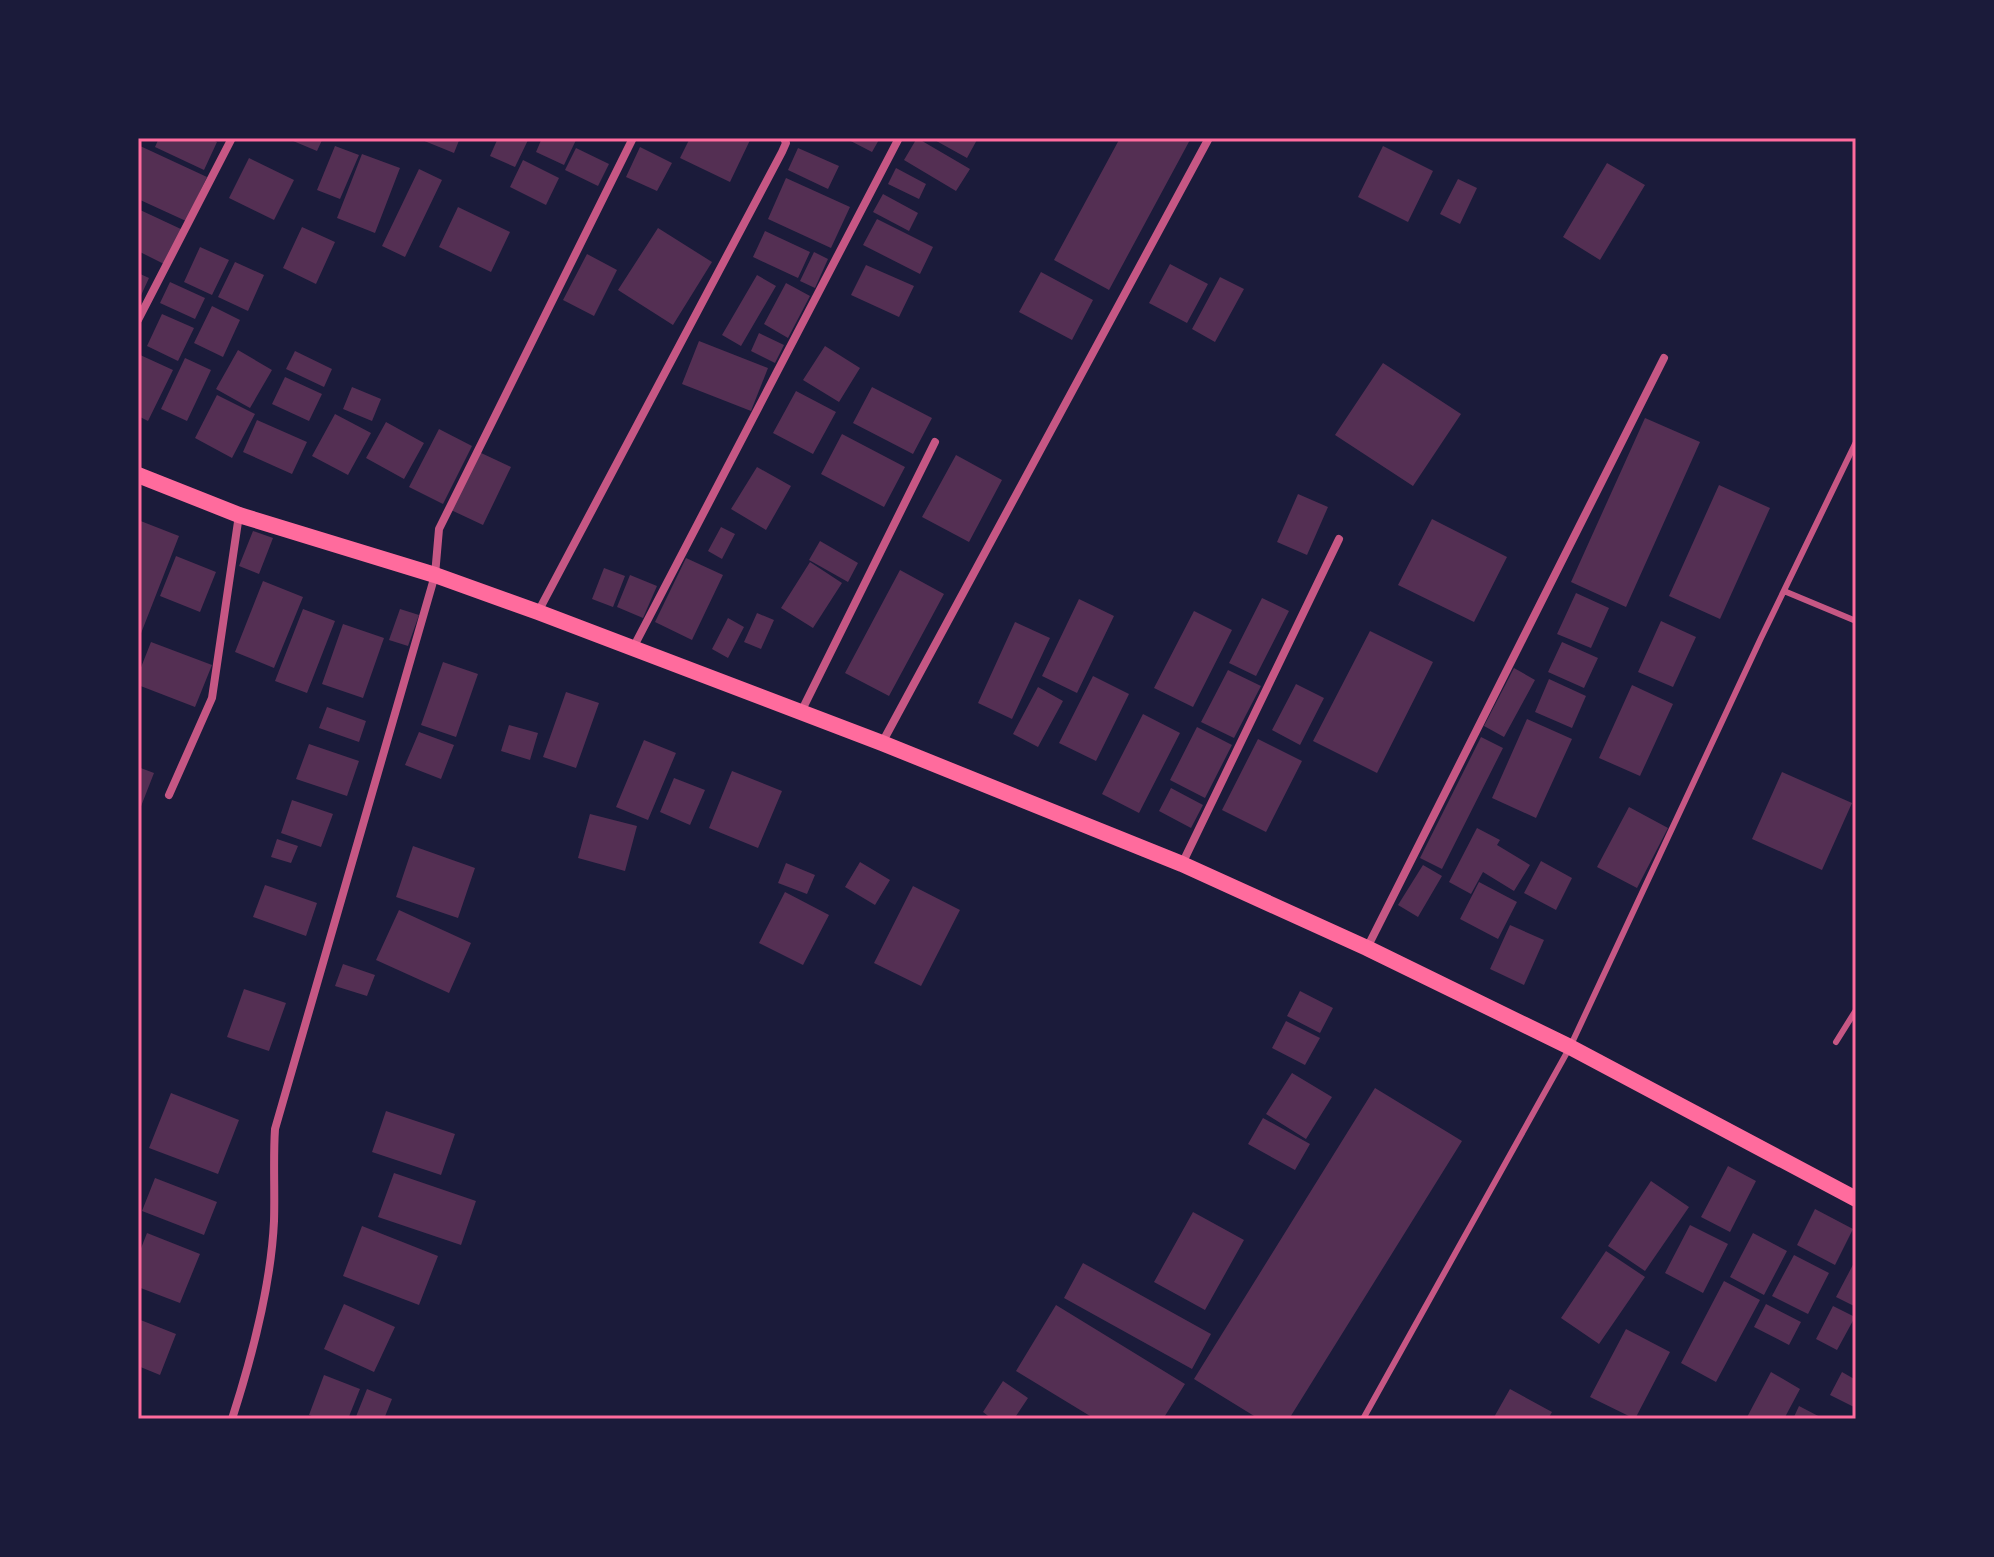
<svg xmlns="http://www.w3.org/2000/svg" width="1994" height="1557" viewBox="0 0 1994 1557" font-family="Inter,sans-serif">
<rect width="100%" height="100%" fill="#1b1b3a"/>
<path fill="#542f53" d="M159 138H209L217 142 204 170 155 147Z
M286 138H323L317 151Z
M422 138H460L454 153 422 140Z
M498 138H529L515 167 490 156Z
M542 138H577L564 165 536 152Z
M690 138H751L730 182 680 158Z
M845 138H880L872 152Z
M917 138 970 169 956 191 904 160Z
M931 138H978L967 158Z
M1120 138H1191L1109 290 1054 260Z
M138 145 207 177 186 221 138 199Z
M335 146 359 155 340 199 317 190Z
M1383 146 1433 171 1408 222 1358 197Z
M640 147 672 163 657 191 626 177Z
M576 148 609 164 598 186 565 170Z
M798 148 839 166 828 189 788 170Z
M362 154 400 168 375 233 337 218Z
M249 158 294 180 274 220 229 198Z
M523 160 559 178 546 205 510 187Z
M1607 163 1645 185 1600 260 1563 237Z
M896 168 926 184 919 199 888 184Z
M419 169 442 180 405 257 382 246Z
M786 178 850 207 831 248 768 219Z
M1458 179 1477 188 1460 224 1440 214Z
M883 194 918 213 909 231 873 212Z
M458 207 510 232 491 272 439 247Z
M138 209 183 230 166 265 138 251Z
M877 219 933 247 920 274 863 245Z
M302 227 335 242 316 284 283 268Z
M658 228 712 262 673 325 618 290Z
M765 231 810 252 798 278 753 257Z
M200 247 229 260 212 295 184 282Z
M814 252 828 259 815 288 800 281Z
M587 254 617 270 594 316 563 300Z
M235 262 264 275 248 311 218 297Z
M1170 264 1208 284 1187 323 1149 303Z
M866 265 914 286 899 317 851 295Z
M1041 272 1093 300 1072 340 1019 312Z
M138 273 149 278 138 302Z
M757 275 776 286 741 346 722 335Z
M1220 277 1244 289 1215 342 1192 329Z
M170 282 205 298 195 319 160 303Z
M786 283 810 296 788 338 764 324Z
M212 306 240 320 223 357 194 343Z
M162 314 194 328 178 361 147 346Z
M759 333 784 345 775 363 751 351Z
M699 341 768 368 751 411 682 384Z
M825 346 860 368 839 402 803 380Z
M238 350 272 370 250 408 216 389Z
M295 351 332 369 324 387 286 369Z
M138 354 173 370 148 421 138 416Z
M185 358 211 370 187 421 161 409Z
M1383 363 1461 414 1413 486 1335 435Z
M285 377 322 394 309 421 272 404Z
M352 387 381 399 372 421 343 409Z
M872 387 932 418 913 454 853 423Z
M796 391 836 412 813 454 773 433Z
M217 395 255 414 232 458 195 438Z
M335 414 371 433 348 475 312 456Z
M1645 418 1700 442 1626 607 1571 582Z
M257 420 307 442 292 474 243 452Z
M386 422 424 443 404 479 366 458Z
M439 429 472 446 443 504 409 487Z
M842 434 905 467 884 507 821 474Z
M479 452 511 467 483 525 451 510Z
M956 455 1002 480 969 542 922 517Z
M757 467 791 486 766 530 731 509Z
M1719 485 1770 508 1720 619 1669 596Z
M1298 494 1328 507 1307 555 1277 542Z
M1432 519 1507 557 1474 622 1398 585Z
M138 520 179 536 138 641Z
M721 527 735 534 722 559 708 551Z
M253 531 273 538 259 574 239 566Z
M820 541 858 563 848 582 809 560Z
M176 556 216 572 200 612 160 596Z
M686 558 723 575 692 640 655 622Z
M810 562 842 583 813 628 781 608Z
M604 568 625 576 613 607 592 599Z
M900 570 944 594 889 696 845 673Z
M630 575 657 586 643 618 617 607Z
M263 581 303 597 274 668 235 652Z
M1576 593 1609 608 1591 648 1557 634Z
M1262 598 1289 611 1256 676 1229 663Z
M1079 599 1114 616 1077 693 1042 676Z
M303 609 335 621 307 693 275 681Z
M400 609 419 615 408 646 389 640Z
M1194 611 1232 630 1193 707 1154 688Z
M757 613 774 620 761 649 744 642Z
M728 618 744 627 728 658 712 649Z
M1661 621 1696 637 1673 687 1638 672Z
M1015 622 1050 638 1012 719 978 703Z
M343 624 384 638 363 698 322 684Z
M1370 631 1433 662 1377 773 1313 741Z
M151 642 212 665 195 707 138 685V675Z
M1562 642 1598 658 1584 688 1548 672Z
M443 662 478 674 456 737 421 725Z
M1514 668 1535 680 1504 737 1484 726Z
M1228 670 1261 686 1234 738 1201 722Z
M1093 676 1129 694 1096 761 1059 743Z
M1549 679 1586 696 1572 728 1535 712Z
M1296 684 1324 698 1300 745 1272 730Z
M1632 685 1673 704 1640 776 1599 758Z
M1038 687 1063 701 1038 747 1013 734Z
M566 692 599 703 576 768 543 757Z
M327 707 366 721 359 742 319 728Z
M1143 714 1180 733 1139 813 1102 794Z
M1527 719 1572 739 1536 818 1492 798Z
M509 725 538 733 530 760 501 751Z
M1197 727 1232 745 1205 798 1170 780Z
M419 732 454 745 441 779 405 765Z
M1481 737 1503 748 1442 869 1420 858Z
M1258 739 1302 761 1266 832 1222 810Z
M644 740 676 753 648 820 616 807Z
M309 744 359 761 347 796 296 779Z
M138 767 154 773 138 814Z
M732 771 782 791 758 848 709 828Z
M1782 772 1852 803 1822 870 1752 839Z
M674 778 705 790 690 825 660 812Z
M1171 788 1203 805 1191 828 1159 811Z
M292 800 333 814 321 847 281 833Z
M1629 807 1668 828 1637 888 1597 867Z
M590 814 637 826 625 871 578 858Z
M1477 828 1500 840 1497 845 1530 865 1514 891 1483 872 1471 894 1449 882Z
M277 839 298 846 291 863 271 857Z
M413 846 475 868 458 918 396 897Z
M1541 861 1572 878 1556 910 1524 893Z
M860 862 890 880 875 905 845 887Z
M786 863 815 875 807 894 778 883Z
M1423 865 1442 876 1418 917 1398 905Z
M1479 882 1517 902 1498 939 1460 919Z
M265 885 317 903 306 936 253 917Z
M913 886 960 910 921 986 874 963Z
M785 892 829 915 803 965 759 943Z
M399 910 471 943 449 993 376 960Z
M1510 925 1544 940 1524 985 1490 969Z
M343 964 375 975 367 996 335 986Z
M244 989 286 1003 269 1051 227 1037Z
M1300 991 1333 1008 1320 1033 1287 1016Z
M1286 1021 1320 1038 1305 1065 1272 1048Z
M1292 1073 1332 1097 1306 1139 1266 1114Z
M1375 1088 1462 1141 1289 1419H1259L1194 1379Z
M171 1093 239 1120 218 1174 149 1148Z
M386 1111 455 1134 441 1175 372 1152Z
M1263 1118 1310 1144 1295 1170 1248 1144Z
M1728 1166 1756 1181 1730 1232 1701 1217Z
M394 1173 476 1201 461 1245 378 1217Z
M155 1178 217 1202 204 1235 142 1211Z
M1651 1181 1689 1207 1645 1271 1608 1246Z
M1815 1209 1853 1229 1835 1265 1797 1245Z
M1193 1212 1244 1240 1205 1310 1154 1282Z
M1690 1225 1728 1244 1703 1293 1665 1273Z
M362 1226 438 1256 419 1305 343 1276Z
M147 1233 200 1254 180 1303 138 1287V1256Z
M1753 1233 1787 1251 1764 1295 1730 1277Z
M1606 1251 1645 1277 1599 1344 1561 1318Z
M1794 1255 1829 1273 1808 1314 1772 1296Z
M1856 1259V1307L1836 1297Z
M1083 1263 1211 1334 1192 1369 1064 1298Z
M1724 1281 1760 1300 1716 1382 1681 1363Z
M344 1304 395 1327 374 1372 324 1349Z
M1766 1304 1801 1322 1789 1345 1754 1327Z
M1056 1305 1185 1384 1163 1419H1095L1016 1371Z
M1833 1306 1855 1317 1837 1350 1816 1339Z
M138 1319 176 1334 160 1375 138 1366Z
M1626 1329 1670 1352 1635 1419 1590 1397Z
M1771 1372 1800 1389 1784 1419H1746Z
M1842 1372 1856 1380V1408L1830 1395Z
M324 1375 360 1389 348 1419H319L309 1415Z
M1003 1381 1028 1398 1014 1419H992L983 1412Z
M367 1389 392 1399 384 1419H355Z
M1510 1389 1552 1412 1548 1419H1493Z
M1799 1406 1824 1419H1793Z"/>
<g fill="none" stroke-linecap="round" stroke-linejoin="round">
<path stroke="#c65784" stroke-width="6" d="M1784 591 1856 621
M1836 1042 1856 1010
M1363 1419 1570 1047 1761 638 1856 442"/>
<path stroke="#c65784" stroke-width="8" d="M138 320 232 138
M538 612 782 152 786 143 784 138
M633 648 899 138
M801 712 935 442
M882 743 1209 138
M169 795 212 698 239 515
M1182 864 1339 539
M1367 948 1664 358
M232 1419C252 1357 271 1286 274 1221 275 1190 273 1159 275 1129L435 575 439 529 633 138"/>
<path stroke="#ff6b9d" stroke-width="16" d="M138 475 239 515 435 575 538 612 882 743 1182 864 1367 948 1570 1047 1856 1199"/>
</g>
<rect width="1994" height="1557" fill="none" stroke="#1b1b3a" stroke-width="280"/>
<rect x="140" y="140" width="1714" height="1277" fill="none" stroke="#ff6b9d" stroke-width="3"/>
</svg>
